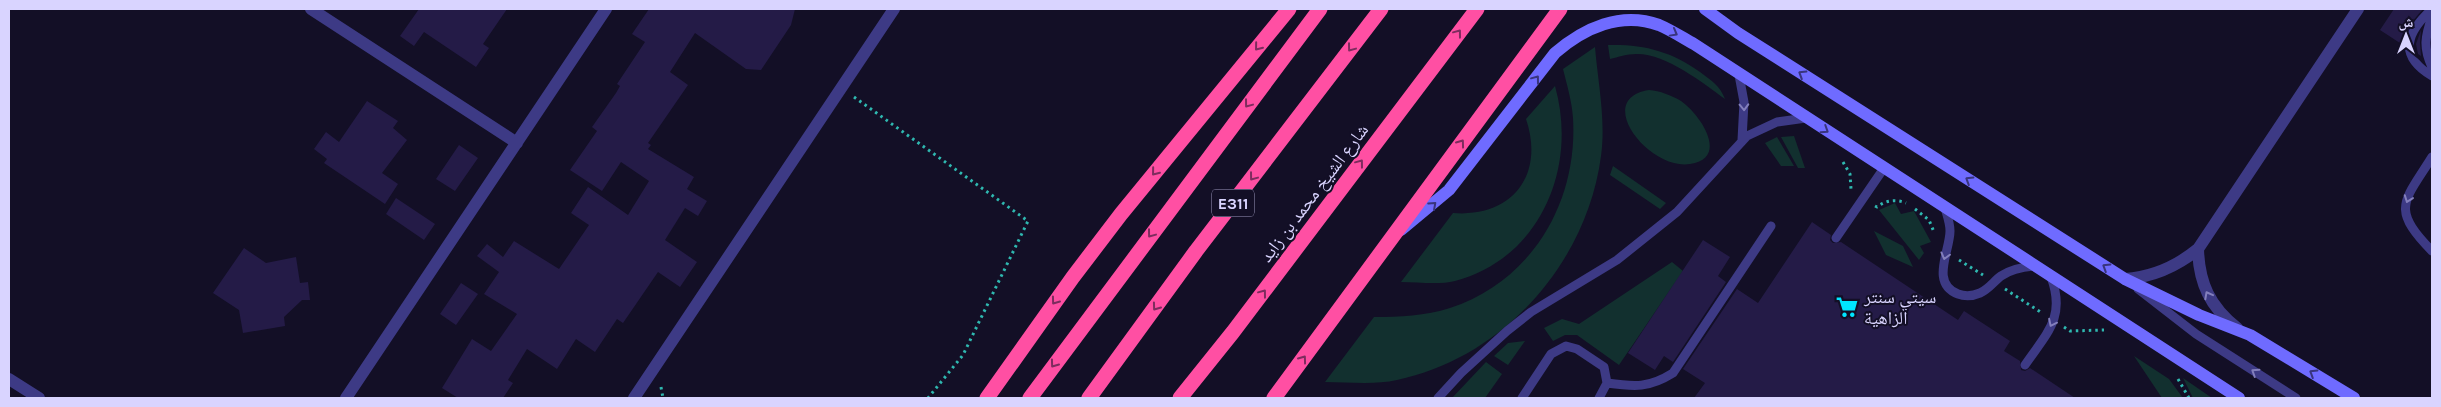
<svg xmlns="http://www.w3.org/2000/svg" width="2441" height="407" viewBox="0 0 2441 407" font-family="Karla,'Noto Naskh Arabic',sans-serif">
<rect width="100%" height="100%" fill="#130f26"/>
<path fill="#12302f" d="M1608 45C1643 44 1671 51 1700 72 1712 81 1720 86 1725 99 1703 83 1665 53 1636 54 1627 54 1618 57 1610 59Z
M1595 47C1598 83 1606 120 1601 156 1587 263 1503 358 1397 380 1375 385 1348 382 1325 382L1374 317C1400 317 1425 316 1450 308 1532 281 1578 202 1573 118 1572 102 1567 85 1563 69Z
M1555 86C1578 167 1541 258 1455 281 1439 285 1418 282 1401 282L1453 213C1512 218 1545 175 1526 119Z
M1649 90C1660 91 1671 95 1681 101 1700 114 1730 158 1690 164 1650 171 1592 99 1649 90Z
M1794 136 1805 168H1798L1781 137Z
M1777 137 1794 166H1781L1765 143Z
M1613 166 1666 203 1660 209 1610 175Z
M1895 203 1901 214 1914 211 1931 242 1920 246 1924 253 1919 260 1879 210Z
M1874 231 1903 246 1913 267 1886 255Z
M1672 262 1683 271 1619 365 1577 335H1565L1553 341 1544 328 1562 319 1579 324Z
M1525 341 1508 365 1494 356 1508 343Z
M2134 356 2169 379 2183 398H2162Z
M1486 362 1502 374 1485 398H1452Z
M2183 378 2212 398H2193Z"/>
<path fill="#241b47" d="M419 9H507L483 44 489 48 476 67 424 32 414 46 400 36Z
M649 9H795L791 25 761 70 746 69 695 33 670 72 688 85 648 143 651 145 648 149 694 177 687 189 707 201 698 216 685 208 665 240 697 262 680 287 658 272 623 323 617 319 595 352 576 339 557 369 527 349 508 380 513 383 503 398H458L442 388 472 339 491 351 517 314 484 294 499 272 477 256 487 244 503 257 514 241 559 269 589 225 571 213 588 187 628 215 649 181 621 162 602 191 570 170 597 131 592 127 616 93 620 86 617 84 645 42 632 34Z
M2394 9H2423L2411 23 2403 45 2380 30Z
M2421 30 2420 42 2421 56 2418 54 2416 44Z
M367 101 398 121 393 128 407 140 382 173 398 184 385 204 324 163 327 159 314 149 326 132 339 142Z
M459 145 478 158 455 191 436 179Z
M396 198 435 224 424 240 386 214Z
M1812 222 1831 235 1830 240 1833 243 1841 242 1958 320 1964 311 2010 341 2004 351 2020 361 2021 370 2025 371 2030 368 2075 398H1694L1705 383 1683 369 1737 289 1758 303Z
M1703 240 1730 257 1718 276 1726 282 1673 362 1664 356 1655 370 1628 353Z
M244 248 266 263 296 257 300 283 308 282 310 300H302L284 317 285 326 243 333 239 310 213 293Z
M461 283 478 294 456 325 440 314Z"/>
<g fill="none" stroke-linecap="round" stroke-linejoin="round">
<path stroke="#2fb8b0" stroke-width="3" stroke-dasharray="2.5 4" stroke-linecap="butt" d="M854 97 1028 221 963 355 928 398
M1843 162 1850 174 1851 189
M1875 206 1877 207C1886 200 1896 199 1906 203
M1915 209 1929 220 1934 232
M1959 260 1983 275
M2005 289 2042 313
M2064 327 2070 331 2104 330
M2178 379 2189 398
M661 387 663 398"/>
<path stroke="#3d3a85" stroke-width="9" d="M2432 9C2407 32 2397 55 2432 76
M2432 17C2425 36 2423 48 2432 67
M1739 75 1744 102 1742 140
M2432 157C2404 202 2390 208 2432 251
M1945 208C1947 215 1950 223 1950 231 1950 251 1930 283 1958 294 1966 297 1973 296 1980 293 1989 289 1994 281 2001 276 2011 269 2023 267 2034 266
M1836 238 1884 168
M2138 289 2196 334 2296 398
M2025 365C2047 333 2066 317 2051 277
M1607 383C1635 387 1649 388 1673 373L1771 226
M1438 398 1461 373 1507 331 1531 312 1617 260 1677 212 1747 136 1777 122 1806 118
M1522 398 1551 354 1566 346 1577 349 1604 367 1607 383 1599 398"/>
<path stroke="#3d3a85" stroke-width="12" d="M311 9 517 143
M2198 249C2199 283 2210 307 2237 328
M2125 279C2153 277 2176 267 2198 249L2358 9
M9 379 39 398
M346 398 606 9
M634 398 894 9"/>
<path stroke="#6f6bff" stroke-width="12" d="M1705 9 1738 33 2125 279 2199 315 2250 335 2354 398
M1401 230 1449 190 1555 53C1584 28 1621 11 1659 25 1671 30 1683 38 1694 44L2239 398"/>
<path stroke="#ff4fa3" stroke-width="15" d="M987 398 1073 277 1121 214 1289 9
M1030 398 1320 9
M1089 398 1196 251 1381 9
M1180 398 1233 332 1477 9
M1274 398 1560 9"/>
</g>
<defs><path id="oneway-chevron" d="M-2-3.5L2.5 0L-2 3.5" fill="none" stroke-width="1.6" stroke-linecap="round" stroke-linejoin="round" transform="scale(1.25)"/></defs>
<g stroke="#7d2c5e">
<use href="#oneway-chevron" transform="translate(1458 33) rotate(-53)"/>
<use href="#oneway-chevron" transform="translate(1258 47) rotate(129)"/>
<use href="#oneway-chevron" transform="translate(1351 48) rotate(127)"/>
<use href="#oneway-chevron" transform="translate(1248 104) rotate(127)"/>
<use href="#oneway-chevron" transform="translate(1461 143) rotate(-54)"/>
<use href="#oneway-chevron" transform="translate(1360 163) rotate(-53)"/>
<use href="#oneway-chevron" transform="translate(1155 172) rotate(129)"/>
<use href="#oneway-chevron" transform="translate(1253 177) rotate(127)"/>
<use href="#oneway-chevron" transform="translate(1151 234) rotate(127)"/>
<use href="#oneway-chevron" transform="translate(1263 293) rotate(-53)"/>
<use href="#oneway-chevron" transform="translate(1055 301) rotate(126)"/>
<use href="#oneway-chevron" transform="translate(1156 307) rotate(126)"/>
<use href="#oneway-chevron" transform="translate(1303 359) rotate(-54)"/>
<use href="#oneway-chevron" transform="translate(1054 364) rotate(126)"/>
</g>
<g stroke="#38347d">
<use href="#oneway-chevron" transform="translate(1674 33) rotate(29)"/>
<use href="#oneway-chevron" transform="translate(1802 74) rotate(-148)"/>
<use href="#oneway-chevron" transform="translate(1536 79) rotate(-53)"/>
<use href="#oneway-chevron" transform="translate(1825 130) rotate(33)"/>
<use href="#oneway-chevron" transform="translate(1969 180) rotate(-148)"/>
<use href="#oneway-chevron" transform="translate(1433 205) rotate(-42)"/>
<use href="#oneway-chevron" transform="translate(2106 267) rotate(-148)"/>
<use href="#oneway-chevron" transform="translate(2313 373) rotate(-148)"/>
</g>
<g stroke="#837fbc">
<use href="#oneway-chevron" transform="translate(1744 107) rotate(88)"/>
<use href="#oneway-chevron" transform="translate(2408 199) rotate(110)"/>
<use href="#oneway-chevron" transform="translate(1945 256) rotate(105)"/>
<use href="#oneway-chevron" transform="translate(2208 295) rotate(-118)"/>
<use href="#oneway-chevron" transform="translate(2052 323) rotate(116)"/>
<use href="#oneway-chevron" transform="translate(2255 372) rotate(-147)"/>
</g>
<defs>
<g id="supermarket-bare" transform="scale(1.725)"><path d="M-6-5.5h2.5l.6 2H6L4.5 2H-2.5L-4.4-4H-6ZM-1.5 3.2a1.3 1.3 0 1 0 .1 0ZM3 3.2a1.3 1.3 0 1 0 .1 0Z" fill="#00e5ff" stroke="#130f26" stroke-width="2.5" paint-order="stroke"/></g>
</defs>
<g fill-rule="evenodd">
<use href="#supermarket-bare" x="1847" y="307"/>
</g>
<g text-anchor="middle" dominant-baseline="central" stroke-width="4" stroke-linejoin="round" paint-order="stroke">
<rect fill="#130f26" stroke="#9e99be" stroke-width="1" x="1212" y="189.5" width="42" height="27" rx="4"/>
<g font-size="16" font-weight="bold" fill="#d9d4ff">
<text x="1233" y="203">E311</text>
</g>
<g font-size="18" fill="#d9d4ff" stroke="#130f26">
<text transform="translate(1314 193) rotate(-53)">شارع الشيخ محمد بن زايد</text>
</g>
<g font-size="18" fill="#d9d4ff" stroke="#130f26" text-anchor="start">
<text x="1864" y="297">سيتي سنتر<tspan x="1864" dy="21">الزاهية</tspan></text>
</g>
</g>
<rect width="2441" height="407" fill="none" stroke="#d9d4ff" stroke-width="20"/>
<g transform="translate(2406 35)" stroke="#130f26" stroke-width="4" paint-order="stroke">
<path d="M0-4L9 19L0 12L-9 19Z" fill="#d9d4ff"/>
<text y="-8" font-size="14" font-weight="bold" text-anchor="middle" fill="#d9d4ff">ش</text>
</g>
</svg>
